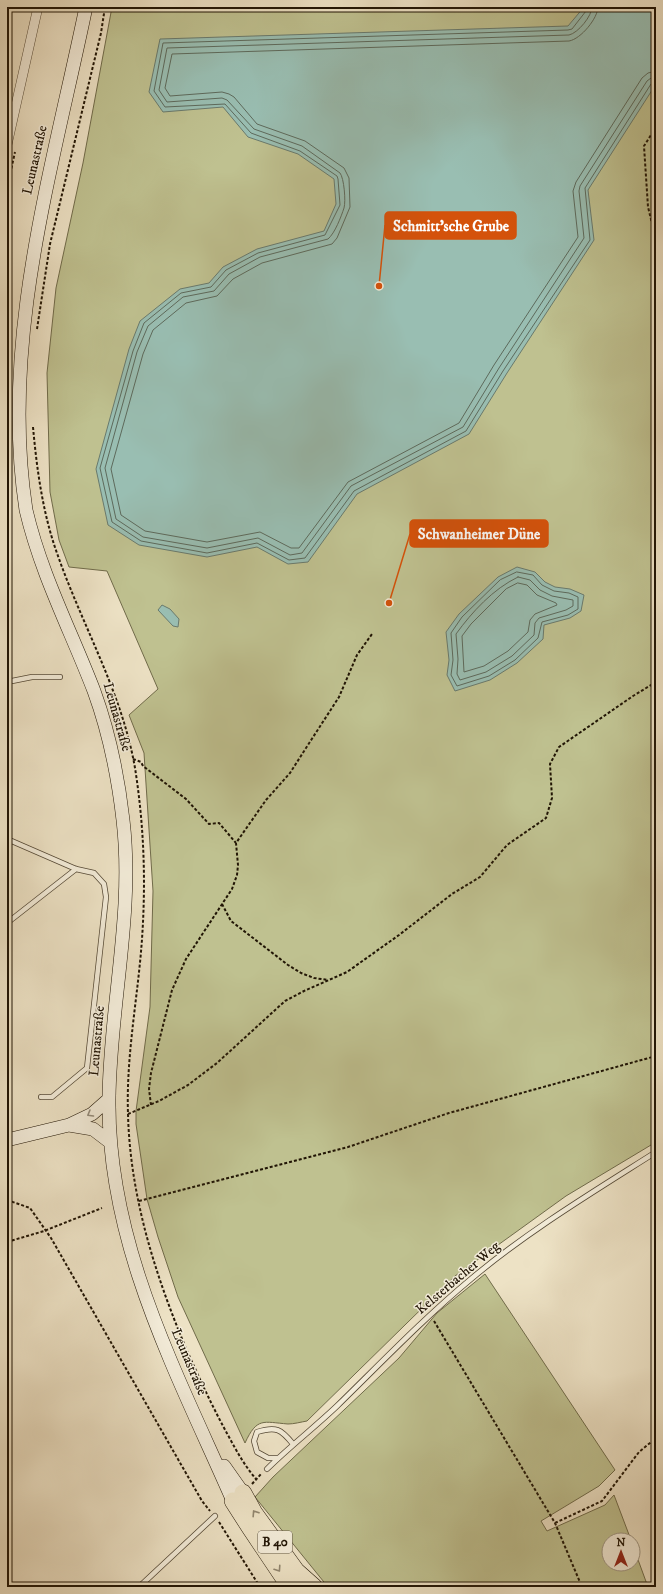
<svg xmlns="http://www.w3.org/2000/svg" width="663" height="1594" viewBox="0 0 663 1594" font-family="'IM FELL DW Pica',serif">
<rect width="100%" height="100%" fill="#ede2c5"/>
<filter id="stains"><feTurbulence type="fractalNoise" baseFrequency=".005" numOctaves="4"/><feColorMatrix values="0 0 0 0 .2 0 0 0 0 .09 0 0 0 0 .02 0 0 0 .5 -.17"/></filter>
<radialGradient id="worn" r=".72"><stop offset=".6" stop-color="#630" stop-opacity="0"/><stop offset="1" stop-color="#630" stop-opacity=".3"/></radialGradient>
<path fill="#bfc190" stroke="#706b4a" d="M112 7H656V1142L566 1196 455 1276 307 1421C301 1422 294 1424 288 1424 263 1422 257 1417 245 1443L178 1297 158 1237 147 1199 136 1124V1111L150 1007 153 891 144 753 129 715 158 689 107 571 69 567 59 540 50 492 47 373 56 288 83 163Z
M485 1274 615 1470 599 1486 541 1521 547 1531 605 1505 614 1495 631 1540H609V1564H633V1546L648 1587H328L255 1497 273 1477 399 1358 437 1313Z"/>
<path fill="#99beb2" stroke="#697a6d" d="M584 7H656V84L588 190 594 240 507 373 469 434 357 494 308 562 288 564 257 547 207 557 139 545 108 525 96 469 129 349 140 321 180 289 209 283 223 267 257 249 324 231 336 204 334 179 298 154 248 137 223 107 163 112 149 92 160 39 568 26Z
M517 567 535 572 545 582 555 587 570 589 584 595 581 611 570 618 544 625 543 639 517 663 490 680 455 691 447 675 449 660 446 632 459 614 498 577Z
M162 605 170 609 179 619 178 627 173 626 158 610Z"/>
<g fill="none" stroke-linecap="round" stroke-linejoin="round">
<path stroke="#5d6a5c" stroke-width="1" d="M587 7 586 11 572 29 568 30 163 43 154 91 165 107 225 104 251 133 300 151 337 176 338 179 340 205 325 235 258 253 226 270 211 287 181 293 144 323 133 351 100 468 112 522 141 541 207 553 257 543 289 560 305 558 354 491 466 431 503 371 590 240 585 188 651 84 656 82
M592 7C592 16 578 33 569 35L167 48 159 90 167 102 222 98 227 100 254 129 302 146 340 173C344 178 346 201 344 208 341 217 335 233 328 239L260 257 229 274 214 291 183 297 148 326 137 352 105 468 116 519 143 537 207 548 258 538 290 555 302 553 351 486 463 427 499 368 584 238 579 191 580 186 647 81 651 78 656 77
M598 7C598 18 581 39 569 41L172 54 165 88 170 96 222 92 229 94 234 97 257 124 305 141 344 168 349 178 350 207 337 238 332 244 262 263 233 279 217 296 186 303 153 330 143 354 111 469 121 515 145 531 207 542 260 532 291 548H299L348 482 459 423 494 365 578 237 573 191 576 182 642 78 648 73 656 71
M517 572 533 575 542 585 554 591 569 593 578 597V609L568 615 542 622 538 638 515 660 489 676 457 686 451 675 453 660 451 633 462 617 500 580Z
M518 577 530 580 540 590 552 596 573 600V606L566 610 539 618 535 623 534 635 512 656 486 672 460 680 457 674 458 659 456 634C472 612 493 589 518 577Z
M518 583 527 585 537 595 556 603 557 605 535 614 530 620 528 632 508 651 484 666 464 672 462 636 471 624 506 589Z"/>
<g stroke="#544835" stroke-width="6">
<path id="lane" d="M7 682 32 677H60
M7 839 76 869 94 873 104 884 106 897 87 1068 52 1097H41
M7 923 76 869
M278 1458H268L257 1452 254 1441 257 1432C276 1426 281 1429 293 1444
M267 1469C289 1447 314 1428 337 1406 381 1363 424 1318 471 1279 528 1231 593 1192 656 1152
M139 1587 215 1516"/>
</g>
<g stroke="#544835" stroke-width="10">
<path id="street" d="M7 145 38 7"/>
</g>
<g stroke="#211505" stroke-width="14">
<path id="secondary" d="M86 7C52 171 0 341 26 510 41 574 71 631 94 691 109 732 118 776 123 820 134 913 110 1005 109 1098 107 1244 176 1371 233 1501
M69 1125 93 1129 110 1142
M7 1140 69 1125 92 1114 109 1099
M224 1466 243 1493"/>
</g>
<g stroke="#211505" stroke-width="18">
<path id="highway" d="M243 1493 254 1513 296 1571 314 1587
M233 1501 251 1529 290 1587"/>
</g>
<path stroke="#211505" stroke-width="2" stroke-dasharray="3 2" stroke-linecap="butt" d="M656 127 644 146 648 207 656 240 654 268 656 274
M7 188 15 152
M37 329 50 244 101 33 105 7
M33 427C37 471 43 515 58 556 83 627 122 693 135 768 144 825 146 881 142 939 138 997 126 1055 128 1114 130 1197 156 1278 188 1353 201 1382 214 1410 229 1437 237 1452 245 1466 256 1479
M133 759 141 762 143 766 186 799 209 824 219 823 236 843
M222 904 231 921 288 965 301 973 314 978 328 980
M151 1105 149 1089 151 1073 172 990 186 959 232 889 237 875 238 865 236 843 266 800 290 773 306 748 339 697 357 655 372 634
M128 1114 159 1101 188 1085 217 1063 285 1001 304 991 347 972 399 935 452 894 480 877 507 845 546 818 552 798 550 764 559 747 633 696 656 682
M7 1200 30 1208 51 1238 202 1501 210 1511
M139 1201 348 1147 449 1113 656 1056
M7 1242 44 1231 102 1208
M434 1321 555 1523 582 1587
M252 1484 261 1474
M219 1522 260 1587
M555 1523 602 1501 639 1452 656 1438"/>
<use href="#lane" stroke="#f3ecd9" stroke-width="4.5"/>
<use href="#street" stroke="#f3ecd9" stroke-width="9"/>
<use href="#secondary" stroke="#f3ecd9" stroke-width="13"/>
<use href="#highway" stroke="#ede2c5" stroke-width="17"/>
</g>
<defs><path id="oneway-chevron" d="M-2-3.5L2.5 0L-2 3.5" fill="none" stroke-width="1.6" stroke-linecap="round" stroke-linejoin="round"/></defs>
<use stroke="#948b7a" href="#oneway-chevron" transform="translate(90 1114) rotate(150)"/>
<g stroke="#91866f">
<use href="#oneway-chevron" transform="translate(255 1513) rotate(-123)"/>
<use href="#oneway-chevron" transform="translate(278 1569) rotate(56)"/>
</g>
<g text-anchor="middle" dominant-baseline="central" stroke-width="3" stroke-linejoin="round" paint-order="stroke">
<rect fill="#f3ecd9" stroke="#605645" stroke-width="1" x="258" y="1531" width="34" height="22" rx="3"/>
<g font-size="13" font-weight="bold" fill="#211505">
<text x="275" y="1542">B 40</text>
</g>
<g font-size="14" fill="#211505" stroke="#f3ecd9">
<text transform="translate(35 160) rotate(-77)">Leunastraße</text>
<text transform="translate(117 717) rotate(74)">Leunastraße</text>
<text transform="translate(97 1041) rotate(-85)">Leunastraße</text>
<text transform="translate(458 1278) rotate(-40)">Kelsterbacher Weg</text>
<text transform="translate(189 1362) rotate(67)">Leunastraße</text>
</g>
</g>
<path fill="none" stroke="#d4520b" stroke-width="1.5" d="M379 286L385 225M389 603L410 534"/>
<g fill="#d4520b" stroke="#f3ecd9" stroke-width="1.5">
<circle cx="379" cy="286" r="4"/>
<circle cx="389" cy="603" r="4"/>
</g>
<g fill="#d4520b" stroke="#d4520b" stroke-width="1.5">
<rect x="385" y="212" width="131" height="27" rx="4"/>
<rect x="410" y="520" width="138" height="27" rx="4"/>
</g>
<g font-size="15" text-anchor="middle" font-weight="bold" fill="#fff">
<text x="451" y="231">Schmitt'sche Grube</text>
<text x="479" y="539">Schwanheimer Düne</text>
</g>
<rect width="663" height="1594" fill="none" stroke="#ede2c5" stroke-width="24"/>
<rect x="8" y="8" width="647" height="1578" fill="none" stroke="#211505" stroke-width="2"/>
<rect x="12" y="12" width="639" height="1570" fill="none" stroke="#211505"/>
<g transform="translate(621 1552)"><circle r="19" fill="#f3ecd9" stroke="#9f9684"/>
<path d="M0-3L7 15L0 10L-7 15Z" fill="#8f2418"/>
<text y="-6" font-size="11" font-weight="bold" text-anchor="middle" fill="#211505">N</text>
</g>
<rect width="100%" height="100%" filter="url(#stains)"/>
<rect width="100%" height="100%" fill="url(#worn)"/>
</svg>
